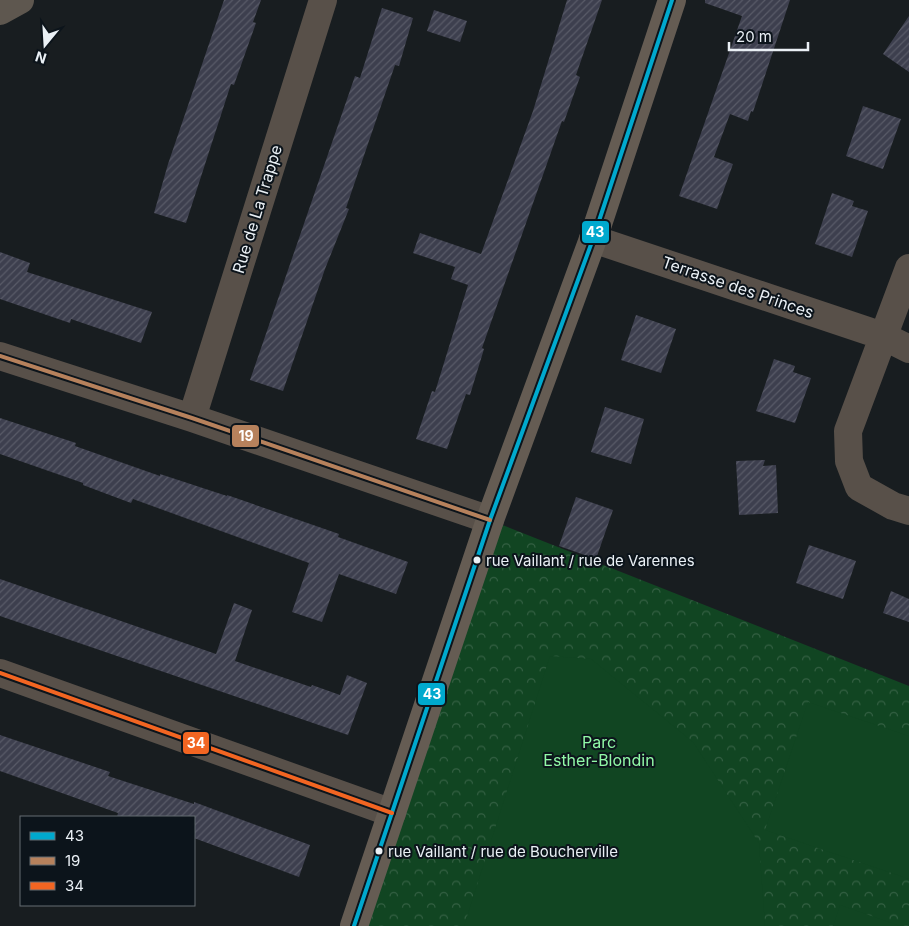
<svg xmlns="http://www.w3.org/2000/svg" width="909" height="926" viewBox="0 0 909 926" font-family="Inter,sans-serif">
<defs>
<pattern id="park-crowns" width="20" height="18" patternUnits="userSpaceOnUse" patternTransform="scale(1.25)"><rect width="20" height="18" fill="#114522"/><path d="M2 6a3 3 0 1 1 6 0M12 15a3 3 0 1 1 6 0" fill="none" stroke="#346043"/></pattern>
<pattern id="building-hatch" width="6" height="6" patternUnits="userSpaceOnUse" patternTransform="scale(1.25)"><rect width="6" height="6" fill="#3d3f4e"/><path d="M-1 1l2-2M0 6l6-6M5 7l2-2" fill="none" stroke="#595b68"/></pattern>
</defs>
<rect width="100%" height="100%" fill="#181d20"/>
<path fill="url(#park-crowns)" d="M490 520 909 686V926H354Z"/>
<path fill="#114522" d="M550 656 591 659 693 742 759 843 765 926H464Z
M808 702 909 736V879L765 830Z
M840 905 900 926H833Z"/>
<path fill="url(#building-hatch)" d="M224 0H261L253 22 256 23 234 85 231 84 186 223 154 213 168 164Z
M567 0H602L576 75 580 77 564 122 562 121 482 348 484 349 470 395 466 394 447 449 416 439 432 391 435 392 468 285 451 279 455 267 413 253 420 233 481 254 533 111Z
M705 0H790L753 112 751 111 748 121 730 114 714 157 733 164 717 209 679 196 742 16 705 3Z
M382 8 413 18 399 66 395 65 346 208 349 209 325 269 283 391 250 380 355 76 360 78Z
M434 10 467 21 460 42 427 31Z
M909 16V72L883 54Z
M863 106 901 119 883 169 846 156Z
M832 193 854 201 852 206 868 211 852 257 815 244Z
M0 252 30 263 27 272 152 312 141 343 71 319 70 323 0 299Z
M636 315 676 329 661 373 621 360Z
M774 359 795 366 793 372 811 378 795 423 756 411Z
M605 407 644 419 631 464 591 452Z
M0 418 76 443 75 446 160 476V474L227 496V495L339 534 338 537 408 562 396 594 339 574 322 622 292 612 309 563 133 499 131 503 83 485V483L0 454Z
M765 460 763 466 776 465 778 513 739 515 736 461Z
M576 497 613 510 596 559 559 546Z
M809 545 856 561 843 599 796 583Z
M0 579 216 654 234 603 252 610 235 661 311 687 312 685 340 695 347 675 367 683 348 735 0 616Z
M891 591 909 599V622L883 613Z
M0 735 110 772 108 776 194 804V802L310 845 299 877 194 838V817H117L118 813 0 771Z"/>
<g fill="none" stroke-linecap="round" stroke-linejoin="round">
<path stroke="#585049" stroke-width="28" d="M593 239 883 336 909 349
M909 268 848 431 849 461 859 487 893 506 909 511
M0 356 192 418 490 520
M192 418 323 0
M0 673 392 813"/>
<path stroke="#655c53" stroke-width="28" d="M354 926 490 520 593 239 672 0"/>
<path stroke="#5e574f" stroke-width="28" d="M0 11 20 0"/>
<g stroke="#0c141b" stroke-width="8">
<path id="bus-1" d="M354 926 490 520 593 239 672 0"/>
</g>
<g stroke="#0c141b" stroke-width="8">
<path id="bus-2" d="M0 356 192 418 490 520"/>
</g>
<g stroke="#0c141b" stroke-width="8">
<path id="bus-3" d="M0 673 392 813"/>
</g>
<use href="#bus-1" stroke="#00a9ce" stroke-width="4"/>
<use href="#bus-2" stroke="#b6815c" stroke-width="4"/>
<use href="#bus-3" stroke="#f26522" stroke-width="4"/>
</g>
<g fill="#eaf0f5" stroke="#0c141b" stroke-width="2">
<circle cx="477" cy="560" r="4.5"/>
<circle cx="379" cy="851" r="4.5"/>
</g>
<g text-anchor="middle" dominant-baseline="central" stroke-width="4" stroke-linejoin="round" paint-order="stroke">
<g font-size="15" fill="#eaf0f5" stroke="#0c141b" text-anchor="start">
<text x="486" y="560">rue Vaillant / rue de Varennes</text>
<text x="388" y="851">rue Vaillant / rue de Boucherville</text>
</g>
<g font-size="16" fill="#eaf0f5" stroke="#0c141b">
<text transform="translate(257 209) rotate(-73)">Rue de La Trappe</text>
<text transform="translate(738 287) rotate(19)">Terrasse des Princes</text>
</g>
<g font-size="16" fill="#91f9a7" stroke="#0c141b">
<text x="599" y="742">Parc<tspan x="599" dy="18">Esther-Blondin</tspan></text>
</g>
</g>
<g stroke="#0c141b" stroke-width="2">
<rect x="581" y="220" width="29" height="24" rx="5" fill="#00a9ce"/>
<rect x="231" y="424" width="29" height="24" rx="5" fill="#b6815c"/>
<rect x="417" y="682" width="29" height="24" rx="5" fill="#00a9ce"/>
<rect x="182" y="731" width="28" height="24" rx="5" fill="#f26522"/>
</g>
<g font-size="14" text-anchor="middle" font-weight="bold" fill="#fff">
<text x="595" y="237">43</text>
<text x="246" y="441">19</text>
<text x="432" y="699">43</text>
<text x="196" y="748">34</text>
</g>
<rect x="20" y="816" width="175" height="90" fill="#0c141b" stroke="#656c72"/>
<rect x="30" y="832" width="25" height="8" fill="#00a9ce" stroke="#656c72"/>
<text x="65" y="841" font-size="15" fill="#eaf0f5">43</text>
<rect x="30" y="857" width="25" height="8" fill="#b6815c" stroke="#656c72"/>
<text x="65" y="866" font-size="15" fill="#eaf0f5">19</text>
<rect x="30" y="882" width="25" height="8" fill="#f26522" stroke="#656c72"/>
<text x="65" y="891" font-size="15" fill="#eaf0f5">34</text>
<g transform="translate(45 45) rotate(198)" stroke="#0c141b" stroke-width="4" paint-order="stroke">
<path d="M0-4L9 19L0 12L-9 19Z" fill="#eaf0f5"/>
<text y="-8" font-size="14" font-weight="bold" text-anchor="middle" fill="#eaf0f5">N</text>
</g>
<path d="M729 42v8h79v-8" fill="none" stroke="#eaf0f5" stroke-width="2.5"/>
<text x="736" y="42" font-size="15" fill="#eaf0f5" stroke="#0c141b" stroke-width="4" paint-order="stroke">20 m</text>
</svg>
